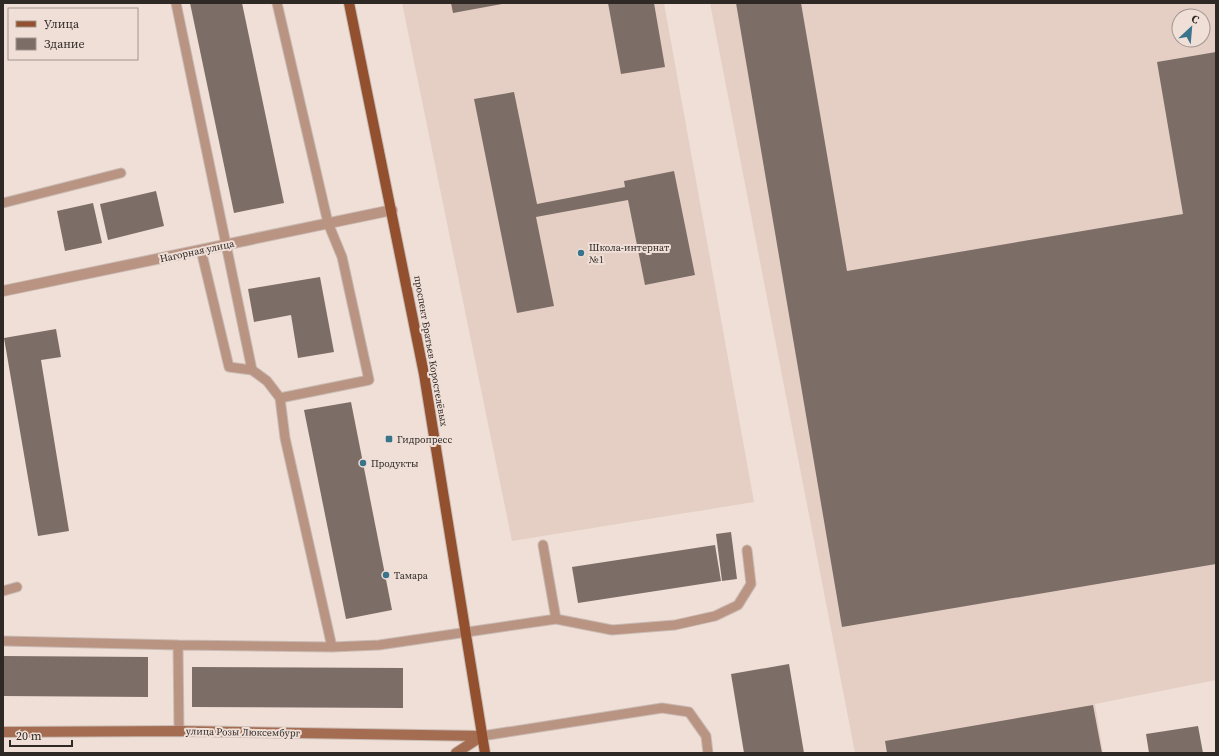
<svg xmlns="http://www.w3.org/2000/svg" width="1219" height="756" viewBox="0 0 1219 756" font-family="'Source Serif 4',serif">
<rect width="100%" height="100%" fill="#efdfd7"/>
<path fill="#e5cfc4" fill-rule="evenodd" d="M402 3H664L754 502 512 541Z
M710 3H1216V680L1095 704 1103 753H855ZM1179 16H1203V40H1179Z"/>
<path fill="#7c6e67" d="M190 3H242L284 203 234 213Z
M451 3H502V4L453 13Z
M608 3H654L665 67 621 74Z
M736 3H801L847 271 1183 214 1157 62 1216 52V564L842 627Z
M514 92 537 204 625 187 624 181 674 171 695 275 645 285 628 200 536 217 554 306 517 313 474 99Z
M156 191 164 226 108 240 100 204Z
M93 203 102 243 65 251 57 211Z
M320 277 334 352 298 358 291 315 254 322 248 289Z
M56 329 61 357 41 360 69 531 38 536 4 338Z
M351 402 392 610 346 619 304 410Z
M731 532 737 579 722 581 716 534Z
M715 545 721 581 578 603 572 567Z
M3 656 148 657V697L3 696Z
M789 664 804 753H744L731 674Z
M192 667 403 668V708L192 707Z
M1093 705 1102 753H887L885 741Z
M1198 726 1203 753H1149L1146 734Z"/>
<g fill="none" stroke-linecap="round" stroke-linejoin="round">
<g stroke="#c9bbb4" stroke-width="11">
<path id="lane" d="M176 3 252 370
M3 203 121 173
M201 250 229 367 252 370 267 381 280 398 369 380 342 257 328 223 277 3
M280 398 285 438 332 647
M543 545 556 619
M3 591 17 587
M3 641 178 645
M179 731 178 645 332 647 379 645 556 619 612 630 675 625 715 616 738 605 751 584 747 550
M482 736 662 708 689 712 706 736 708 753"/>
</g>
<g stroke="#c9bbb4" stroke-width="12">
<path id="street" d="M3 291 392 210"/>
</g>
<g stroke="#c9bbb4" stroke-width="12">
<path id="secondary" d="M3 732 179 731 482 736
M456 753 482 736"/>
</g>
<g stroke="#c9bbb4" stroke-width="12">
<path id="primary" d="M349 3 424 374 485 753"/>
</g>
<use href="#lane" stroke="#ba9482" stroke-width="9"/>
<use href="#street" stroke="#ba9482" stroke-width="10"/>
<use href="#secondary" stroke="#a46d52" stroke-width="10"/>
<use href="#primary" stroke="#92502f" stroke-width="10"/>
</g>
<g fill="#39748c" stroke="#efdfd7" stroke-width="1.5">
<circle cx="581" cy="253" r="4"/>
<rect x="385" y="435" width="8" height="8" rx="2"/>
<circle cx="363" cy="463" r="4"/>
<circle cx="386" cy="575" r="4"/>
</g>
<g text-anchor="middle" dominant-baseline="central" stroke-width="4" stroke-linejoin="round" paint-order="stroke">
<g font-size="10" fill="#2f2926" stroke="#efdfd7" text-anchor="start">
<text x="589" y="247">Школа-интернат<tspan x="589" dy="12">№1</tspan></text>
<text x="397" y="439">Гидропресс</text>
<text x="371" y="463">Продукты</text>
<text x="394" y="575">Тамара</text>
</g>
<g font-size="10" fill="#2f2926" stroke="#efdfd7">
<text transform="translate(197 251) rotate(-12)">Нагорная улица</text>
<text transform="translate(431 351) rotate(80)">проспект Братьев Коростелёвых</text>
<text transform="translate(243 732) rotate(1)">улица Розы Люксембург</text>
</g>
</g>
<rect width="1219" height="756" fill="none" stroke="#2f2926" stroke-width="8"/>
<rect x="8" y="8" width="130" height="52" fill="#efdfd7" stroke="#a29690"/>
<rect x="16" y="21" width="20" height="6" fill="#92502f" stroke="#a29690"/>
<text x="44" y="28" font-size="12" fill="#2f2926">Улица</text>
<rect x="16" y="38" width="20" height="12" fill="#7c6e67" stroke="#a29690"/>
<text x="44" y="48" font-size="12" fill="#2f2926">Здание</text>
<g transform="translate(1191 28) rotate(26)"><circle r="19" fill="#efdfd7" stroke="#a29690"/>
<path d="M0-3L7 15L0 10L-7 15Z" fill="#39748c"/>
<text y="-6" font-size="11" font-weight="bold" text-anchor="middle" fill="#2f2926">С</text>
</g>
<path d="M10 740v6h62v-6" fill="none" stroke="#2f2926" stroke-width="2"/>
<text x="16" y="740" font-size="12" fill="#2f2926" stroke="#efdfd7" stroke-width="3" paint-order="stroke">20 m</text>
</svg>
